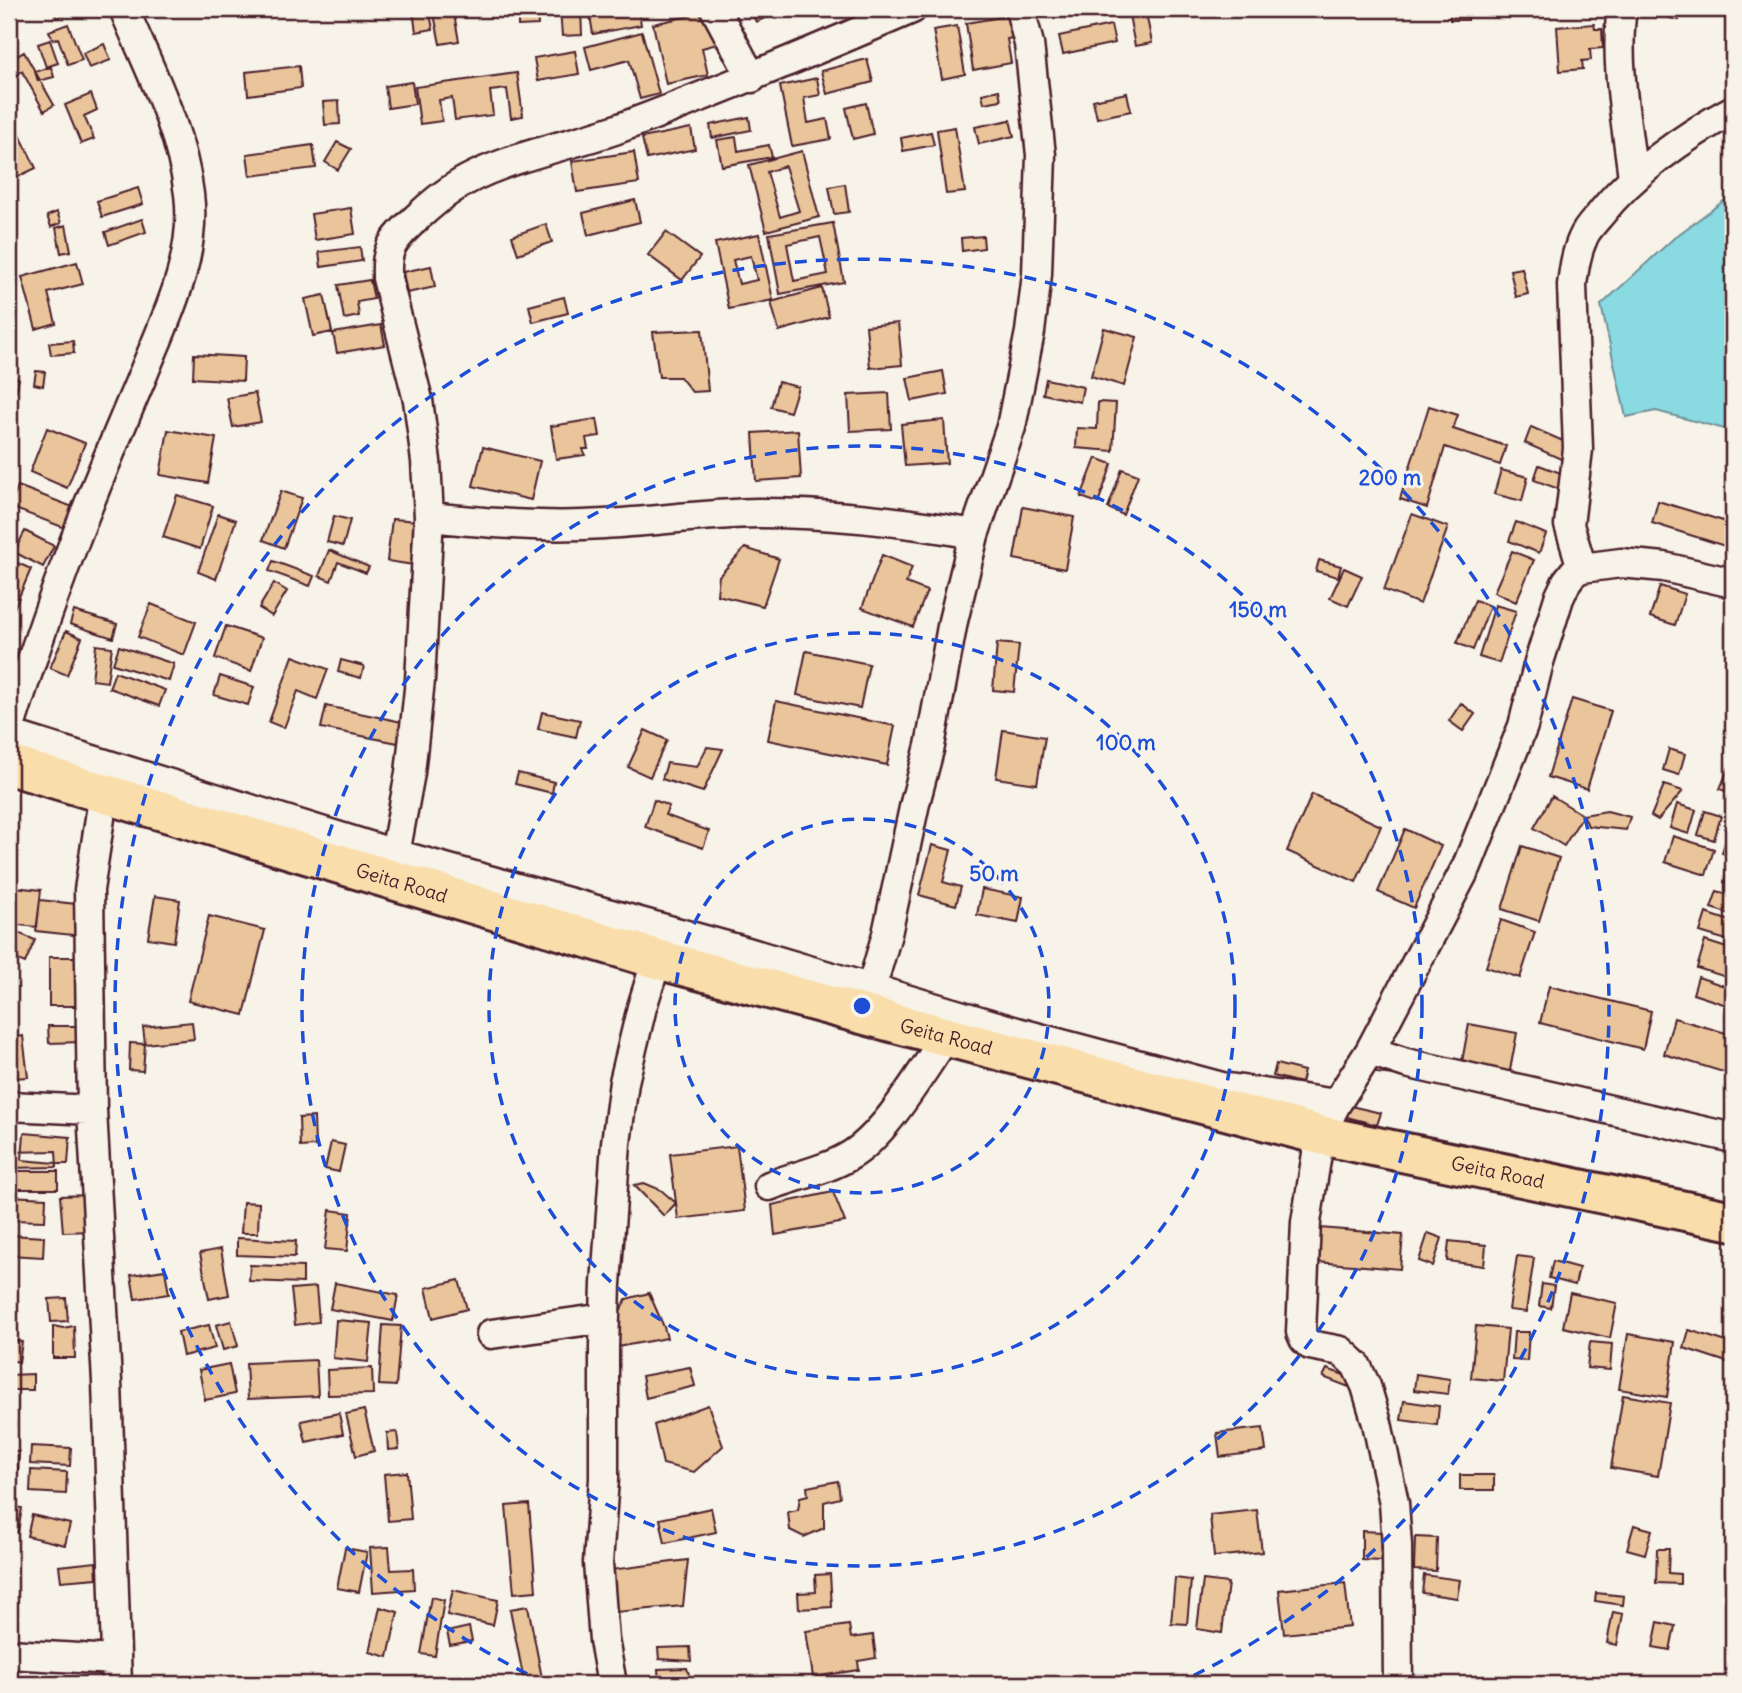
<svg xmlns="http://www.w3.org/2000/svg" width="1742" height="1693" viewBox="0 0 1742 1693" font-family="Delius,sans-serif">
<rect width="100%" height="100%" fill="#f7f3e8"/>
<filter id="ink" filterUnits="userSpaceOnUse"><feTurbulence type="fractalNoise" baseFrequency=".0143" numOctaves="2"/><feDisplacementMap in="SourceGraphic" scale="14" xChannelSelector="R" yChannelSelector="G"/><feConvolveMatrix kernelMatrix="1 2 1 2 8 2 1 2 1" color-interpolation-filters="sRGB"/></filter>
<g filter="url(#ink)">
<path fill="#89dae1" stroke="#708f98" stroke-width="2" d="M1733 194 1732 431 1656 411 1626 417 1601 305 1675 237Z"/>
<path fill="#eac59b" stroke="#4a1f2b" stroke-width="2" fill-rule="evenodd" d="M52 9H76L57 18Z
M392 9H429L433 29 416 32 413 11 393 14Z
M433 9H453L459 41 440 44Z
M518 9H554H537L538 25 518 26Z
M560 9H581L582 35 562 36Z
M589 9H606L607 16 639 11 641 25 593 34Z
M687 9H710L717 44 702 48 708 75 666 84 653 24 689 16Z
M750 9H770L772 15 756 22Z
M1116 9H1163L1146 13 1152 43 1135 46 1129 15 1117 17Z
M1450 9H1468V20H1450Z
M1643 9H1681L1679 20 1642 12Z
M1019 14 1022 36 1007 39 1011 63 973 70 966 23Z
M68 24 82 60 68 65 58 38 53 40 49 31Z
M1594 24 1595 29H1602L1603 48 1590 49 1591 60 1582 61 1583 69 1560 71 1557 27Z
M1111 25 1115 43 1063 54 1059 36Z
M957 26 965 74 942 79 933 30Z
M642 32 659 94 640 99 629 60 591 70 585 47Z
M50 40 58 63 46 67 38 44Z
M104 44 111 60 89 68 83 53Z
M575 51 579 74 538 81 534 58Z
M24 52 54 105 44 111 22 71 9 78V61Z
M867 59 873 82 827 94 821 71Z
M299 66 301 88 248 95 246 72Z
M51 67 54 77 38 81 35 72Z
M517 73 523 116 511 118 507 89 490 91 493 115 455 120 452 98 439 100 442 121 420 124 415 87Z
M817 78 820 95 804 98 808 123 827 119 831 139 792 146 780 86Z
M412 82 415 104 388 108 385 86Z
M999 90 1001 100 984 103 982 94Z
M1127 93 1131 111 1097 118 1093 100Z
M91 94 97 110 84 116 94 139 81 144 65 105Z
M339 101 340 124 325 125 323 102Z
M866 103 873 134 853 139 846 108Z
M749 117 751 130 712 138 710 125Z
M1010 120 1014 136 979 144 975 127Z
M955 127 965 192 946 194 937 130Z
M691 128 695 149 647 159 642 138Z
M18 131 36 168 9 181V135Z
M931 132 934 145 903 151 901 138Z
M736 137 738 151 769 145 772 157 722 166 717 140Z
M337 142 351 149 338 170 325 162Z
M313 145 316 168 250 176 247 154Z
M802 151 819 217 766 231 749 165ZM785 166 799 211 780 217 767 172Z
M634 152 639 183 577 192 572 161Z
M845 184 849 212 834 214 829 187Z
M138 188 143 204 102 217 97 201Z
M635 200 640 222 588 235 583 213Z
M351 208 355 234 315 240 311 214Z
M57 212 61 223 51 227 47 216Z
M142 219 146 232 109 245 105 232Z
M833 223 844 282 780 294 769 234ZM820 237 828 274 794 281 787 244Z
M546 224 552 242 518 254 512 236Z
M66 225 71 251 61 253 56 228Z
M666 232 700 257 682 280 648 255Z
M759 234 773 300 729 309 715 243ZM751 256 757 280 739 284 733 260Z
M983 236 984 248 962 251 961 238Z
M360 247 362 261 321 267 319 252Z
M77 262 83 284 48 293 56 323 36 329 22 277Z
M431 266 435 287 407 293 403 272Z
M1522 268 1528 294 1516 297 1510 270Z
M370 280 374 299 357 302 359 316 344 319 338 285Z
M822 288 829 317 779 331 771 302Z
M324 295 332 332 313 336 305 299Z
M564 297 568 313 533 322 529 306Z
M898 323 902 365 870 368 866 326Z
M381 325 385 345 337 353 333 333Z
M1104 328 1137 337 1124 386 1091 376Z
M702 330 708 391 692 392 680 377H659L653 332Z
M73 341 74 353 51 355 49 343Z
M194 354 244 357 243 381 193 378Z
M36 371 45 372 43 386 34 384Z
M943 371 947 394 912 401 907 378Z
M9 376 19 379 16 392 9 390Z
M1046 379 1083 387 1080 402 1043 394Z
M778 382 798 387 790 412 771 407Z
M255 393 261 422 233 427 227 398Z
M889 393 891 429 850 431 848 395Z
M1098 402 1116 403 1113 451 1076 448 1077 428 1097 429Z
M1429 406 1458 415 1453 429 1506 446 1500 465 1445 447 1427 508 1400 499Z
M597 419 600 436 586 438 588 449H583L585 455 556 459 551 426Z
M944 420 947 463 905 466 901 424Z
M1531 427 1570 444 1563 460 1525 443Z
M47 428 85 443 67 488 30 472Z
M168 430 216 438 208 483 160 475Z
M798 430 801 478 756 481 753 433Z
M483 447 540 461 531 500 473 486Z
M1096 458 1112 464 1098 503 1081 497Z
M1539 465 1569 476 1564 491 1534 480Z
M1122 469 1138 475 1123 515 1108 508Z
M1501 470 1528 477 1522 501 1494 494Z
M18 486 73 507 65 528 10 507Z
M281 491 302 498 284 548 263 540Z
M177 495 213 506 200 549 163 537Z
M1658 501 1733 524 1728 547 1652 523Z
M1023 507 1074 517 1065 569 1014 559Z
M218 514 236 520 216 579 198 572Z
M1412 514 1448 527 1420 604 1384 590Z
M334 516 350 520 343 546 327 542Z
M392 519 419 521 414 565 387 561Z
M1516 522 1546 534 1539 553 1509 541Z
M25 531 54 546 43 567 14 552Z
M745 548 779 559 763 606 717 595 719 576Z
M329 550 369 567 366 573 338 562 331 581 319 576Z
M1512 551 1534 560 1516 602 1494 592Z
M882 555 912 567 906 583 927 591 913 627 862 608Z
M11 560 31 569 9 620V564Z
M1319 560 1341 566 1338 577 1316 571Z
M273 561 314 576 310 586 269 571Z
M1344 568 1362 576 1348 606 1330 598Z
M274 583 287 591 272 616 259 608Z
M1660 586 1685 594 1675 625 1650 617Z
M1475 600 1490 606 1473 650 1457 643Z
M151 604 196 622 184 655 138 637Z
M1495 605 1516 611 1499 663 1479 657Z
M74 611 117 624 113 638 70 624Z
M226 626 262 638 251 671 215 658Z
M66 631 82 638 67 675 50 668Z
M997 643 1019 645 1014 692 993 690Z
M96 645 112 647 107 682 92 680Z
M119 646 174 664 169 681 113 664Z
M806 651 869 664 860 708 797 695Z
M293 656 328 669 317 699 298 691 284 728 269 722Z
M341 660 364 666 361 678 338 672Z
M115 672 165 690 159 706 109 688Z
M220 676 254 687 248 705 214 695Z
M1572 699 1611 711 1587 789 1548 777Z
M776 701 895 726 887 765 768 740Z
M1461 703 1475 714 1463 731 1449 721Z
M326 706 402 722 398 743 321 728Z
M542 712 580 720 576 737 538 729Z
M645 730 667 740 650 777 628 767Z
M1003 730 1045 737 1037 784 996 778Z
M707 747 723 749 703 792 662 779 667 763 697 767Z
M1669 749 1685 754 1679 775 1663 770Z
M1733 757V794L1720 789Z
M518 773 554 782 552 793 515 784Z
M1664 785 1683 791 1658 820 1651 816Z
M1312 794 1381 826 1356 882 1287 851Z
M1552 796 1583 815 1564 846 1534 828Z
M654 800 669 806 665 815 709 831 703 848 645 827Z
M1677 804 1696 810 1689 834 1670 828Z
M1607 811 1630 817 1626 830 1588 826 1583 815Z
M1705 811 1721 816 1714 840 1698 835Z
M1733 815V857L1722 853Z
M1405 829 1441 846 1414 908 1378 892Z
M1673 836 1714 849 1706 875 1665 862Z
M932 845 951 850 943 882 961 887 956 905 919 895Z
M1522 846 1559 858 1539 921 1502 909Z
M1728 869 1733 870V885L1724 882Z
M14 887 41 890 37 927 10 924Z
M982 889 1023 897 1018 923 977 915Z
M1717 891 1733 896V915L1711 908Z
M155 896 180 900 174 942 148 938Z
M40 900 85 905 82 936 36 931Z
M1706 913 1733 922V942L1700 932Z
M209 916 265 930 244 1015 188 1001Z
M1501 920 1535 932 1520 978 1486 967Z
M9 929 35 940 25 963 9 956Z
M1705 941 1733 950V979L1697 968Z
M49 957H79V1006H49Z
M1698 977 1733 989V1007L1693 994Z
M1549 986 1651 1011 1643 1049 1540 1023Z
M1674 1018 1733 1035V1075L1664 1054Z
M192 1022 194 1039 145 1044 143 1027Z
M1469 1024 1517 1033 1508 1081 1460 1072Z
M48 1026H82V1042L49 1043Z
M23 1036 28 1077 13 1078 9 1038Z
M130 1043 145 1044 143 1071 129 1070Z
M1377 1061 1393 1062 1392 1075 1376 1073Z
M1276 1064 1304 1071 1301 1083 1273 1076Z
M1346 1105 1381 1113 1377 1125 1343 1116Z
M314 1117 315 1146 300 1147 299 1118Z
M24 1133 70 1137 68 1164 22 1160Z
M331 1142 345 1145 339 1172 325 1169Z
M737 1146 745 1211 678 1219 670 1154Z
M9 1147H13L12 1163H9Z
M56 1151 57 1167 9 1168V1152Z
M9 1171H58V1189H9Z
M644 1183 661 1190 676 1203 664 1216 634 1185Z
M833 1192 845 1222 775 1235 772 1205Z
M89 1195 91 1231 63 1232 60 1196Z
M9 1196 46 1198 45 1221 9 1220Z
M243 1202 259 1203 258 1233H241Z
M330 1210 351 1213 347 1251 325 1249Z
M1320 1228 1403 1235 1400 1269 1317 1262Z
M1428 1233 1442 1238 1433 1266 1419 1261Z
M9 1235 44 1237 43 1257 9 1255Z
M237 1238 296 1241 295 1257 237 1255Z
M1449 1241 1486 1245 1484 1266 1447 1261Z
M221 1249 229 1295 209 1299 200 1253Z
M1517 1256 1534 1258 1526 1312 1509 1310Z
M1553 1261 1579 1268 1575 1285 1549 1278Z
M250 1265 303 1267V1283L249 1281Z
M165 1270 169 1294 135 1299 131 1275Z
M459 1280 467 1309 433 1318 426 1288Z
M335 1283 398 1295 393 1321 330 1309Z
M1542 1284 1554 1286 1551 1308 1539 1306Z
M316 1287 319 1322 295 1325 291 1289Z
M649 1293 664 1327 667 1338 617 1347 618 1316 626 1299Z
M1570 1293 1617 1303 1610 1338 1563 1327Z
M66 1298 68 1321 51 1322 49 1299Z
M336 1320 372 1323 368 1362 333 1358Z
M231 1321 238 1346 223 1350 216 1325Z
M209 1325 215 1348 183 1356 178 1332Z
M383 1325 401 1326 396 1386 379 1385Z
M53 1326 63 1328 74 1326 75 1358H53Z
M1476 1326 1508 1329 1503 1381 1471 1378Z
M1689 1330 1733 1344V1364L1684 1348Z
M1514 1332H1529L1527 1361 1512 1360Z
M1628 1334 1675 1342 1667 1397 1619 1389Z
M9 1339 22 1342 19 1362 9 1360Z
M1590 1342 1612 1344 1610 1370 1587 1368Z
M316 1360 318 1396 248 1399 246 1363Z
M229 1364 235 1394 205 1400 199 1370Z
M690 1367 695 1386 646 1398 642 1376Z
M372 1368 373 1394 328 1395 327 1370Z
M1327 1369 1353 1378 1349 1387 1323 1377Z
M33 1374V1390H9V1375Z
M1416 1374 1450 1379 1448 1394 1414 1390Z
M1623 1395 1670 1403 1658 1476 1611 1468Z
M1404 1401 1439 1406 1437 1425 1401 1420Z
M708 1405 723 1446 694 1472 663 1464 654 1425Z
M364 1410 374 1451 356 1456 346 1414Z
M339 1413 343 1434 306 1442 301 1421Z
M1263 1428 1266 1451 1220 1457 1217 1433Z
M397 1432 399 1449 388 1450 387 1433Z
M31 1446 71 1448 70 1466 30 1464Z
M9 1451 19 1452 18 1470H9Z
M31 1470 67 1472 66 1494 30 1492Z
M407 1472 411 1519 388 1521 384 1474Z
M1460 1475H1494V1490H1460Z
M838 1481 840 1498 824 1502V1528L804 1537 790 1530 788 1512 798 1510 800 1497 808 1495 807 1487Z
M529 1504 536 1591 514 1593 506 1506Z
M9 1506 22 1508 18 1532 9 1531Z
M711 1508 716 1532 665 1543 660 1519Z
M1257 1510 1262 1552 1214 1557 1210 1515Z
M32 1515 70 1524 65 1545 27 1536Z
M1634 1525 1652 1530 1645 1554 1627 1549Z
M1362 1531 1382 1532 1381 1561 1362 1560Z
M1415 1537 1437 1538 1436 1571 1414 1570Z
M389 1547 391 1570 413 1569 414 1589 373 1592 370 1548Z
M345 1548 367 1552 359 1592 337 1588Z
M1657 1549H1669L1668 1573 1680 1574V1584L1656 1583Z
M688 1560 683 1606 616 1612 610 1570Z
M1725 1561H1733V1599H1726Z
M96 1562 97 1578 61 1581 59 1566Z
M830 1574 832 1607 799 1609 798 1593 816 1592 815 1575Z
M1424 1575 1460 1580 1457 1598 1422 1593Z
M1175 1578 1191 1580 1187 1624 1171 1623Z
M1203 1580 1228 1583 1222 1633 1197 1629Z
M1345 1583 1350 1627 1284 1634 1279 1590Z
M453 1590 498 1600 493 1625 447 1615Z
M1596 1593 1624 1596 1623 1605 1595 1601Z
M431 1597 444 1600 435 1656 421 1654Z
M528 1606 542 1678 524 1681 510 1609Z
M380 1607 398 1612 388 1657 370 1652Z
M1613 1612 1623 1614 1617 1645 1607 1643Z
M1658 1622 1675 1626 1670 1650 1653 1647Z
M849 1625 851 1638 873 1635 876 1658 858 1661 859 1670 813 1677 806 1631Z
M469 1627 472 1641 450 1645 447 1632Z
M690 1647 691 1661 659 1659 658 1648Z
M687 1668 692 1684H659L658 1669Z
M641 1678H653L654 1684H641Z"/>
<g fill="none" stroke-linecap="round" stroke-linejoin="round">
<g stroke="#4a1f2b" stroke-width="33">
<path id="minor" d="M715 9 752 78
M1622 9C1614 60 1627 126 1633 178
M429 517C488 523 546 528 604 524 656 521 706 514 758 513 831 513 902 521 974 534
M1582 568 1569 525 1578 449 1572 285C1574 269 1576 253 1583 238 1586 230 1593 223 1599 216 1632 173 1685 136 1733 110
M9 730C32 657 57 585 85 514 104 466 124 419 144 372 167 316 197 256 189 194 181 128 149 69 124 9
M9 734 395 854 744 951 1017 1032 1222 1087 1336 1104
M104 792 89 890 92 1110 107 1382 117 1684
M395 854 410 773 420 680 429 517 426 461 418 400 387 278C387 267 386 258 391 247 399 231 437 199 452 189 493 160 569 146 617 129 717 92 814 51 912 9
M871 989 887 934 915 803 930 746 953 621 974 535 1011 427 1030 332 1037 274 1041 155 1029 44 1020 9
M1370 1051 1406 1063 1733 1138
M9 1106 92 1110
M769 1186C795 1176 827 1170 851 1155 887 1133 921 1072 946 1037
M491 1334 605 1318
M9 1654 115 1660
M612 1684 604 1640 598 1563 604 1479V1347L606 1284 616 1143 624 1082 642 1007 657 959
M1398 1684 1397 1545 1394 1503 1377 1423 1366 1386 1356 1365 1341 1351 1310 1345 1304 1339 1301 1332 1306 1222 1320 1135 1336 1104 1370 1051 1467 866 1523 726 1539 662 1559 598 1567 581 1574 572 1582 568 1621 563 1664 567 1733 583"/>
</g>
<g stroke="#4a1f2b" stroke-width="44">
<g id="highway">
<path id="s1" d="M9 765 657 959 910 1027 1320 1135 1733 1221"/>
</g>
</g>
<use href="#minor" stroke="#f7f3e8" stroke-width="28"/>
<use href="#highway" stroke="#f9deab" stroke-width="38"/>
</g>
</g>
<g fill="none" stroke="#1d4ed8" stroke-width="3.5" stroke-dasharray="12 9">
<circle cx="862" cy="1006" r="187"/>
<circle cx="862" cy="1006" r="373"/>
<circle cx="862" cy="1006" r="560"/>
<path d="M546 1683A747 747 0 1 1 1178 1683"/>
</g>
<g text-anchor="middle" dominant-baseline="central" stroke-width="6" stroke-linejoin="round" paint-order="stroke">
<g font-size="19" fill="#4a1f2b" stroke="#f7f3e8">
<text stroke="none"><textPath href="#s1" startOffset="410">Geita Road</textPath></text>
<text stroke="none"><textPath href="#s1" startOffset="976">Geita Road</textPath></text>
<text stroke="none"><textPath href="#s1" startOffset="1544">Geita Road</textPath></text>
</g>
</g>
<circle cx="862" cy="1006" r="10" fill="#1d4ed8" stroke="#f7f3e8" stroke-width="3.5"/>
<g font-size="21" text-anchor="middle" font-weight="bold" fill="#1d4ed8" stroke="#f7f3e8" stroke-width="6" stroke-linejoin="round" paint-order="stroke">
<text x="1390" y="485">200 m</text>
<text x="1258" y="617">150 m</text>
<text x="1126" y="750">100 m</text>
<text x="994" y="881">50 m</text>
</g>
<rect width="1742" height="1693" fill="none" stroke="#f7f3e8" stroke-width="35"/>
<rect x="18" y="18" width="1707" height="1658" fill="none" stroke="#4a1f2b" stroke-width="2.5" filter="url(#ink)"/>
</svg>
